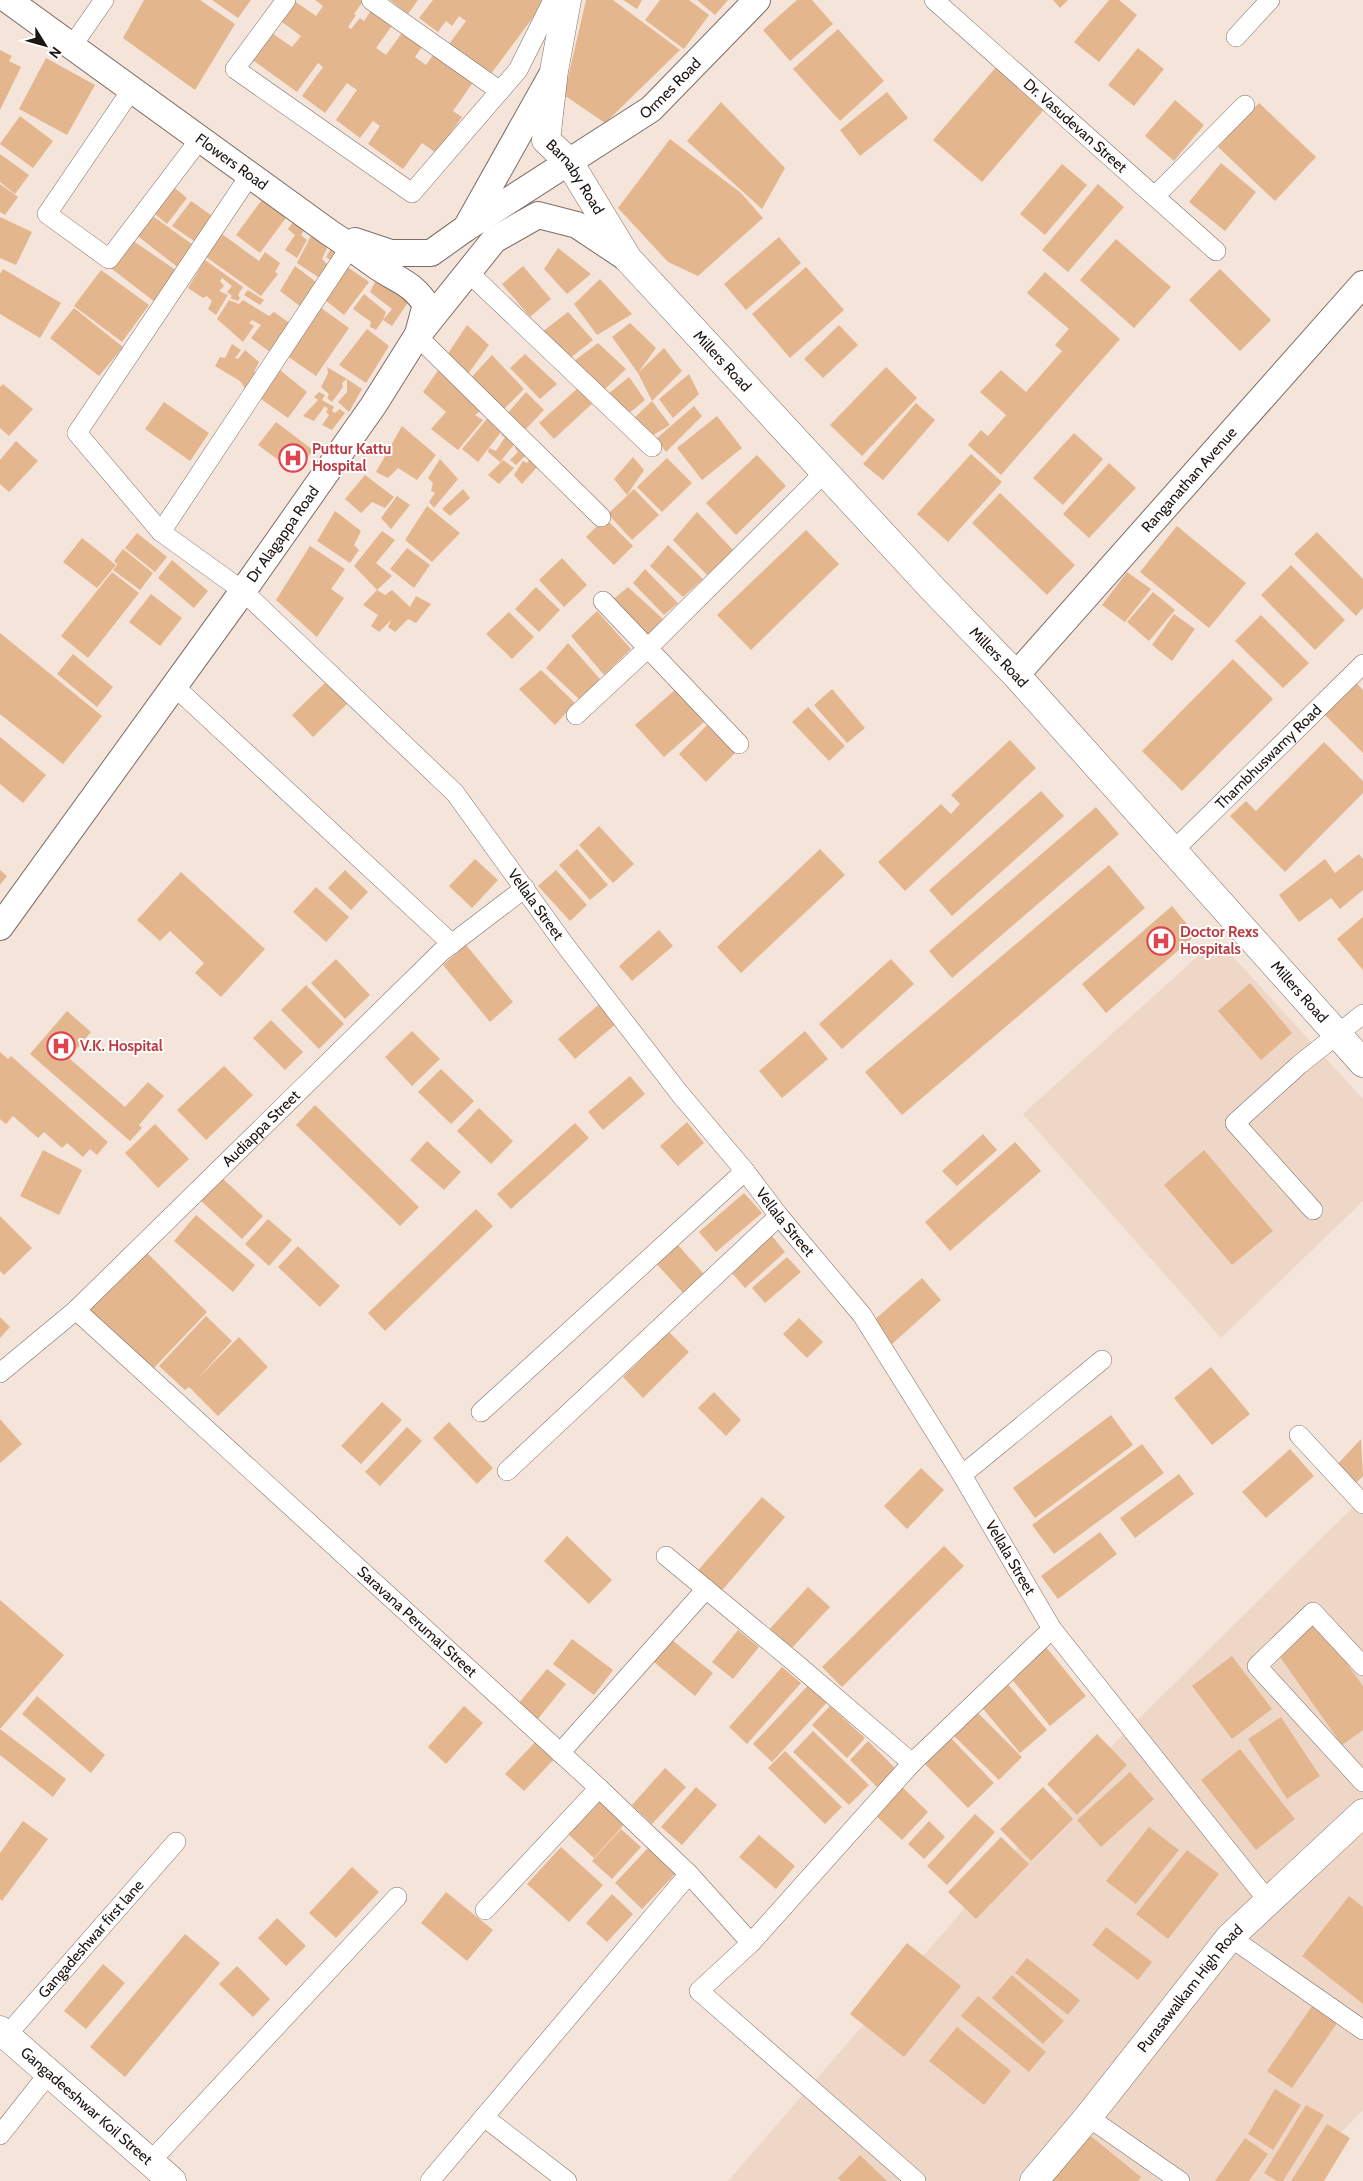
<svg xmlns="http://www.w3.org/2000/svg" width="1363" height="2181" viewBox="0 0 1363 2181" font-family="Cabin,sans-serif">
<rect width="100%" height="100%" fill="#f5e4da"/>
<path fill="#efd7c8" d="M1217 939 1363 1099V1201L1221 1338 1023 1114Z
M1363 1497V2110L1294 2181H728L1068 1789Z"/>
<path fill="#e4b68e" d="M144 0H200L235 24 195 90 123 38Z
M212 0H251L238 18Z
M293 0 316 16 323 6 315 0H364L354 14 356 15 348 27 351 29 360 18 364 21 373 8 394 23 376 48 386 55 404 30 424 44 415 57 426 65 435 52 474 81 453 111 462 117 436 153 422 143 403 169 368 144 380 126 373 121 360 138 336 120 357 90 347 83 325 113 302 96 323 67 318 63 297 92 250 58 269 31 292 47 301 36 278 19Z
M390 0H418L408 14Z
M433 0H546L490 75 449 44 466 21 459 16 452 26 446 21 438 32 419 18Z
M586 0H613L680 50 605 123 564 95Z
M623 0H642L637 9Z
M660 0H689L709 15 684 49 645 20Z
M697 0H728L715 15Z
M797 0H812L833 24 790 61 763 30Z
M1053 0H1068L1060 8Z
M1109 0H1119L1137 15 1099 62 1074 42Z
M838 29 884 81 840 121 793 69Z
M1138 48 1164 69 1134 106 1108 85Z
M0 50 12 56 9 61 21 67 0 110Z
M46 58 95 85 67 135 19 109Z
M998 65 1047 106 982 182 933 140Z
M887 92 908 118 860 156 840 130Z
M1175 100 1204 125 1174 161 1145 136Z
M721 102 785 168 762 209 687 141Z
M1259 103 1316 157 1275 201 1218 147Z
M20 116 53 141 33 168 0 144Z
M670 139 741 193 763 218 698 276 668 262 618 208Z
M0 154 29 175 15 194 0 182Z
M1221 163 1256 192 1225 231 1189 202Z
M1062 164 1087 185 1045 235 1020 214Z
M0 184 18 197 5 215 0 212Z
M170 184 187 198 167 224 150 210Z
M1098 184 1124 207 1068 272 1042 250Z
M264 197 288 215 260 253 236 235Z
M191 201 214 217 197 243 172 226Z
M150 214 196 247 180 269 135 234Z
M0 217 32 232 16 265 0 258Z
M293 222 304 230 301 235 307 240 297 258 285 250 295 235 288 229Z
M222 234 259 261 265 252 280 263 275 272 278 274 261 296 206 257Z
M311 236 328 246 322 259 327 264 324 281 297 263Z
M779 237 801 263 746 310 724 284Z
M1116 239 1171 287 1134 328 1080 280Z
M132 240 177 271 155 302 112 269Z
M332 247 341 253 333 262 326 257Z
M558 248 591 274 567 294 544 269Z
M205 260 243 287 238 295 240 298 238 301 230 298 232 296 227 292 232 286 222 278 220 281 224 286 219 291 228 295 216 315 208 309 212 301 207 296 203 298 188 288Z
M295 266 320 285 305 310 280 291Z
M346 266 369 282 344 315 325 300Z
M523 266 551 299 530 317 502 284Z
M806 267 844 310 790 358 752 314Z
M3 269 61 303 40 338 0 314V274Z
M1220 269 1271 320 1240 351 1189 300Z
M101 270 149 305 122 342 74 306Z
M1045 272 1120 339 1001 475 968 445 981 430 988 436 1006 415 980 392 1001 370 1026 392 1062 351 1055 345 1069 329 1027 293Z
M600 279 632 314 597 335 574 304Z
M376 280 409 301 392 326 383 320 376 330 370 327 371 322 353 309 364 294 386 312 383 320 392 309 370 292Z
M248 290 264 300 260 305 244 295Z
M229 300 239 304 243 300 269 316 274 312 291 324 270 352 251 338 261 325 252 320 249 323 254 326 243 342 217 319Z
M317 305 349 328 316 376 283 353Z
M74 308 123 347 99 376 50 338Z
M568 312 593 340 569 359 542 332Z
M630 323 656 348 638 373 664 348 682 371 652 401 638 373 612 337Z
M467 325 489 345 468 374 447 355Z
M839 325 858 345 823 378 804 359Z
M367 329 389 346 366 383 339 365Z
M598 343 626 369 603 391 574 361Z
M232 344 241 350 235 358 238 359 245 350 259 362 254 372H257L249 394 240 381 215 366 220 357 225 358Z
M525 354 557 384 540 399 510 368Z
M492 355 524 389 503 410 468 381Z
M327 367 347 379 342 383 343 387 332 402 327 398 329 394 321 387 328 373Z
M886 367 917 398 862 456 830 425Z
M439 369 486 407 475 415 483 420 458 450 431 429 446 412 423 392Z
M280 370 307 392 288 418 261 399Z
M689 374 699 394 673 418 659 399Z
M629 377 645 400 627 415 608 394Z
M347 379 362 389 349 412 338 402 347 392Z
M3 384 33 409 9 436 0 428V387Z
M580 386 595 401 554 439 539 423Z
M319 392 325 395 322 400 334 407 332 411 335 413 340 409 345 413 332 430 322 425 329 415 326 412 328 409 325 406 314 421 303 416 318 400 314 397Z
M526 392 544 410 525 430 507 414Z
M652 401 670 425 650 437 633 419Z
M164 402 209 433 190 461 145 429Z
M916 403 935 420 883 480 863 464Z
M694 406 702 416 666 452 656 439Z
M491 414 504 428 478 462 462 449Z
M717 416 742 448 702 480 677 448Z
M276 422 313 450 296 473 258 445Z
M402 426 436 455 417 480 398 468 388 478 376 472Z
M505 430 516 442 500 462 488 452 489 448 496 451 505 437 501 435Z
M1074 433 1103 459 1063 505 1033 478Z
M16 441 38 461 9 492 0 484V460Z
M517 444 528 453 516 465 510 460 518 452 515 448Z
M971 454 1002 482 948 542 917 514Z
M757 455 786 486 736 535 706 503Z
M633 457 644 470 627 495 614 479Z
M530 458 537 467 522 484 514 475 523 461 527 463Z
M667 458 692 483 662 512 637 487Z
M440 459 458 479 434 508 429 502 435 493 431 491 433 483 428 478Z
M503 460 514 468 499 484 488 475Z
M1109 463 1136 488 1089 538 1063 514Z
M365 475 394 497 385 508 372 502 361 513 345 499Z
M463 489 470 498 450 516 442 509Z
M634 489 659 515 632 540 608 514Z
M1000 493 1075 565 1047 595 972 523Z
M397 496 410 505 391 529 381 518Z
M427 506 460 533 432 562 405 540Z
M335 511 361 531 354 545 359 550 350 563 317 541Z
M697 512 734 551 707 575 673 540Z
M605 518 633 546 614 565 586 537Z
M1177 526 1246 583 1209 628 1140 572Z
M806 530 839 564 751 650 717 615Z
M382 531 395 540 376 563 392 576 377 590 354 566Z
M1317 532 1363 579V608L1356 616 1294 554Z
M137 533 167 557 155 572 125 548Z
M82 538 116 565 97 588 63 562Z
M668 545 703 579 683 597 650 566Z
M310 546 345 569 331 589 344 598 317 637 276 600Z
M407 548 430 565 414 588 390 569Z
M123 549 153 573 140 590 113 570 120 561 117 564 114 561Z
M562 558 587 585 564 607 539 580Z
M172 560 208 591 194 608 158 578Z
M1291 565 1345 620 1315 650 1261 595Z
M645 569 678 603 664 615 633 583Z
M112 572 139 593 88 658 61 636Z
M1127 572 1151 589 1125 622 1102 605Z
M536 587 560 610 539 632 515 609Z
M628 587 663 619 646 638 611 601Z
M377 590 385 595 392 590 410 607 416 596 431 604 416 623 408 619 395 632 388 627 391 620 379 632 371 626 378 615 363 605Z
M1153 592 1175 610 1149 641 1127 622Z
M151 594 182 618 160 646 129 622Z
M597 611 631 649 604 675 571 636Z
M509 612 534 637 512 659 486 634Z
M1174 614 1195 629 1172 661 1152 645Z
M1261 615 1309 663 1283 688 1235 641Z
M0 633 102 716 63 764 0 714Z
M568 643 600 679 580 700 546 668Z
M73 654 113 687 97 707 57 674Z
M1233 659 1273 699 1182 791 1142 751Z
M541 670 575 703 555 725 519 689Z
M327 681 348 703 313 737 292 715Z
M1355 682 1363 690V753L1324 714Z
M676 689 704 722 664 757 635 725Z
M832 689 865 728 847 743 814 705Z
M808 707 845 746 829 761 792 722Z
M707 725 735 753 706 782 679 754Z
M0 737 46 775 23 803 0 784Z
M1010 740 1036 768 905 891 878 862 941 804 951 814 960 804 951 795Z
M1324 742 1363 781V793L1285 872 1230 816 1246 801 1256 811Z
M1041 791 1064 816 952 916 929 890Z
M1096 807 1119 834 952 978 929 951Z
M599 826 634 864 613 883 579 845Z
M577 849 608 885 590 900 559 865Z
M820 849 845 875 741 973 717 947Z
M1359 854 1363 859V890L1340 909 1331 898 1299 922 1279 895 1325 859 1335 873Z
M475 859 498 880 472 908 449 886Z
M1109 865 1145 908 902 1115 865 1072Z
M0 870 7 876 0 885Z
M345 870 368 892 351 910 328 888Z
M556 870 587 905 570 921 538 886Z
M181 872 265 949 221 997 195 973 204 963 170 931 160 941 137 920Z
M316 887 349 917 326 942 293 912Z
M1172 906 1196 935 1106 1013 1082 984Z
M1363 917V970L1337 939Z
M659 930 673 946 632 981 619 966Z
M466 945 513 1002 490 1022 443 965Z
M336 959 370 995 345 1019 311 983Z
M891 959 914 984 842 1049 819 1024Z
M1250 983 1292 1033 1261 1060 1218 1011Z
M306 985 344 1024 319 1049 281 1010Z
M602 1002 618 1022 575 1059 558 1039Z
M67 1011 91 1032 69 1058 125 1107 148 1082 164 1096 139 1125 142 1128 130 1141 30 1054Z
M271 1020 303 1052 285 1070 253 1038Z
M412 1031 440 1059 412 1086 385 1057Z
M805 1031 828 1059 782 1098 759 1071Z
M0 1052 8 1059 11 1056 108 1142 97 1155 90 1149 83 1157 67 1143 62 1148 44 1132 38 1138 13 1116 6 1124 0 1119Z
M224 1066 253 1095 206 1140 177 1110Z
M441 1069 474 1101 451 1124 418 1092Z
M630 1076 645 1094 603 1130 588 1112Z
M315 1105 419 1207 400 1226 296 1125Z
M479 1108 513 1141 491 1164 457 1131Z
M687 1122 704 1143 678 1166 660 1146Z
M575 1123 589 1138 511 1209 497 1194Z
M155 1124 189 1159 158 1188 125 1153Z
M983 1134 997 1150 957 1186 942 1171Z
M427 1141 461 1172 444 1190 410 1160Z
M1015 1142 1041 1171 950 1251 925 1222Z
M43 1150 82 1170 59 1215 20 1196Z
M1204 1150 1273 1231 1232 1265 1164 1185Z
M221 1177 263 1216 242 1239 200 1200Z
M744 1193 762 1213 716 1252 699 1232Z
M476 1209 493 1226 385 1331 368 1313Z
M196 1215 255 1265 233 1292 174 1241Z
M0 1216 32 1248 4 1275 0 1271Z
M268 1219 292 1240 269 1266 245 1244Z
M772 1236 785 1252 745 1288 731 1272Z
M676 1243 704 1274 683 1293 655 1262Z
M298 1246 340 1286 320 1307 278 1267Z
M141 1247 207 1312 150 1372 82 1311Z
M787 1257 801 1272 765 1303 752 1288Z
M922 1278 941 1300 892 1344 872 1322Z
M206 1316 232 1341 197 1379 239 1337 268 1367 218 1416 189 1387 185 1390 159 1366Z
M0 1317 10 1327 0 1338Z
M799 1318 823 1342 807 1358 783 1334Z
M669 1332 689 1352 643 1398 623 1377Z
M1211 1367 1250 1414 1212 1445 1174 1398Z
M714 1392 741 1420 726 1436 698 1408Z
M382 1402 402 1420 361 1464 341 1446Z
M1111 1415 1133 1445 1035 1518 1013 1488Z
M0 1419 22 1444 0 1463Z
M449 1422 493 1468 477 1484 433 1438Z
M407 1427 422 1441 380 1486 365 1472Z
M1361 1439 1363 1476 1352 1487 1333 1469Z
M1142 1444 1164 1473 1054 1554 1032 1525Z
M1290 1449 1314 1476 1266 1518 1242 1492Z
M921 1468 944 1490 907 1529 884 1506Z
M1179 1474 1194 1494 1135 1538 1120 1518Z
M762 1497 785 1517 718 1595 694 1575Z
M1100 1532 1117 1554 1058 1599 1041 1576Z
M567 1536 612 1580 589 1604 544 1561Z
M944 1546 964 1566 842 1687 822 1667Z
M808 1587 830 1607 788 1652 766 1633Z
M0 1600 64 1655 0 1729Z
M1316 1620 1363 1686V1730L1342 1745 1280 1657Z
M738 1630 759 1647 733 1679 712 1662Z
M572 1639 613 1670 594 1695 553 1664Z
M672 1640 713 1673 695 1696 654 1662Z
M1046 1647 1086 1696 1050 1726 1010 1677Z
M1232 1656 1272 1709 1232 1739 1192 1686Z
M782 1667 801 1683 747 1744 729 1727Z
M547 1669 566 1684 537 1720 518 1704Z
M812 1681 831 1698 772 1762 753 1744Z
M1006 1682 1047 1730 1020 1753 979 1704Z
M37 1696 105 1755 91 1773 22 1714Z
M464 1706 483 1723 446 1764 428 1747Z
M830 1706 865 1738 847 1758 812 1725Z
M976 1711 1022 1757 999 1780 953 1735Z
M1281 1717 1320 1776 1287 1799 1248 1739Z
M0 1729 66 1779 53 1797 0 1755Z
M813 1731 869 1785 849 1805 793 1752Z
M1097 1734 1127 1765 1077 1815 1047 1784Z
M950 1737 994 1783 968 1808 924 1763Z
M537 1740 556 1757 524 1791 505 1774Z
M868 1741 897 1770 878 1788 850 1760Z
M1240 1749 1295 1819 1256 1850 1201 1780Z
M785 1751 842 1807 825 1824 768 1768Z
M665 1768 686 1787 652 1824 632 1805Z
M1130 1772 1154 1799 1101 1847 1077 1820Z
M900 1785 928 1812 902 1840 874 1814Z
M696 1787 717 1805 682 1845 661 1827Z
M1043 1787 1073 1819 1031 1861 1000 1829Z
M601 1798 627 1821 594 1858 568 1834Z
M975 1814 995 1832 947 1885 927 1866Z
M23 1821 48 1839 2 1901 0 1899V1853Z
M929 1821 945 1837 924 1859 908 1844Z
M1149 1827 1179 1850 1136 1904 1106 1881Z
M621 1829 641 1847 612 1879 592 1861Z
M759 1835 795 1866 776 1889 739 1857Z
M1001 1837 1029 1864 976 1919 948 1892Z
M561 1847 603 1885 569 1922 527 1884Z
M648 1848 675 1874 642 1909 615 1883Z
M1187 1850 1219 1874 1168 1939 1136 1914Z
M352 1867 379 1892 336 1938 309 1913Z
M446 1892 493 1930 467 1961 421 1923Z
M612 1894 633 1914 607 1942 586 1923Z
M1349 1896 1363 1907V2004L1302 1956Z
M277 1918 306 1946 286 1966 258 1938Z
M1106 1927 1152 1962 1138 1980 1092 1945Z
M185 1934 220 1963 125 2077 90 2047Z
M907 1943 961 1986 904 2057 850 2014Z
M1027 1958 1080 2000 1068 2015 1015 1973Z
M103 1964 125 1983 86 2029 64 2011Z
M237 1966 270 1999 253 2017 219 1984Z
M1012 1975 1064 2021 1043 2044 992 1998Z
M978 1996 1046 2052 1029 2072 961 2016Z
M1317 1999 1342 2016 1292 2088 1267 2071Z
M957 2027 1011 2071 984 2105 929 2061Z
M1275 2089 1301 2105 1273 2150 1248 2134Z
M1306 2105 1324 2115 1283 2181H1277L1264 2173Z
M1327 2124 1350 2138 1324 2181H1291Z
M1087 2133 1141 2177 1138 2181H1048Z
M1245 2138 1268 2154 1249 2181H1215Z
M860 2155 887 2181H841L838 2178Z"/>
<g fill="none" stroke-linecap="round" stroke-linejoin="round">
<g stroke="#7d6e65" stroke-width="20">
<g id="street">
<path d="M286 0 235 69 412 193 518 70 553 0"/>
<path d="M371 0 500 91"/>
<path id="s1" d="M934 0 1216 251"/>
<path d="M1236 37 1270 0"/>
<path d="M72 46 104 0"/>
<path d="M132 89 47 214 109 259 200 139"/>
<path id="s2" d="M250 175 77 433 161 532 243 591 455 793 565 945 680 1094 745 1171 779 1216 862 1315 962 1475 1052 1629 1269 1902"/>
<path d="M1156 195 1245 105"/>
<path d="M468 272 652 447"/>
<path d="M417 336 601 517"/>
<path d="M161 532 351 246"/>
<path d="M603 601 739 744"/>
<path d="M174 686 452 944"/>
<path d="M576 715 647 649 825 472"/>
<path id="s3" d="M1173 851 1363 664"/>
<path d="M1313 1210 1235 1123 1299 1065 1363 1014"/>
<path id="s4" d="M76 1310 599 1788 689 1874 751 1943"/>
<path id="s5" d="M0 1373 76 1310 441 952 525 888"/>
<path d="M481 1412 745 1171"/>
<path d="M1299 1435 1363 1504"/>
<path d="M507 1471 779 1216"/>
<path d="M962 1475 1102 1360"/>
<path d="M666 1556 793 1661 912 1763"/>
<path d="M1363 1666 1313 1612 1257 1666 1363 1782"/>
<path d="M560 1753 706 1589"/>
<path d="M485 1910 599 1788"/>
<path d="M1230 1937 1363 2030"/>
<path id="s6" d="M6 2036 176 1842"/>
<path d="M484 2117 567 2181"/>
<path d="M1088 2117 1180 2181"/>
<path d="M0 2135 49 2073"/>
<path d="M150 2162 397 1897"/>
<path d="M430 2181 689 1874"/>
<path d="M916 2181 699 1991 751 1943 912 1763 1052 1629"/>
</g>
</g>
<g stroke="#7d6e65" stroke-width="28">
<g id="secondary">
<path id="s7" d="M8 0 330 233C346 243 359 254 375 265 396 280 410 281 426 304L418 334"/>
<path id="s8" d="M466 228 651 109 757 0"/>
<path d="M355 241 391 253H431L466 228 554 71"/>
<path id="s9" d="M1016 675 1363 284"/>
<path id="s10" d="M0 927 243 591 373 406 417 336 494 240 538 215 577 225 628 259"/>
</g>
</g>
<g stroke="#7d6e65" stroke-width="29">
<g id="primary">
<path id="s11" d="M567 0 554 71 546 140 569 162 628 259 931 587 1016 675 1363 1063"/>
<path id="s12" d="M0 2030 172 2181"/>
<path id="s13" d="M1034 2181 1088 2117 1230 1937 1363 1813"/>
</g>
</g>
<use href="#street" stroke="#fff" stroke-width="19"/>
<use href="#secondary" stroke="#fff" stroke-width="26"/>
<use href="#primary" stroke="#fff" stroke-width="28"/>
</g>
<defs>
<g id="hospital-ring" transform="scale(1.4375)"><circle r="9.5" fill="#fff" stroke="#e0444e" stroke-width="1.5"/><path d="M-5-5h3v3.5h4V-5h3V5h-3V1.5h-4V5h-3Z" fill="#e0444e"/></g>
</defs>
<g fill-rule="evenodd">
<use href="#hospital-ring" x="293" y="458"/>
<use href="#hospital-ring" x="1161" y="941"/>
<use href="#hospital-ring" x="61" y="1046"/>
</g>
<g text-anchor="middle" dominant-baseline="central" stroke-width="4" stroke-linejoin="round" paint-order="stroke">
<g font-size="15" fill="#1c1612" stroke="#fff">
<text stroke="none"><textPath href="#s8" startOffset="248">Ormes Road</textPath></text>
<text stroke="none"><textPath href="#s1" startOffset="189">Dr. Vasudevan Street</textPath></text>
<text stroke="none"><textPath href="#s7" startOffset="276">Flowers Road</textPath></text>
<text stroke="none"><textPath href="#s11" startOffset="189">Barnaby Road</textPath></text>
<text stroke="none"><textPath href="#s11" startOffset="426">Millers Road</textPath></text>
<text stroke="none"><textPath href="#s9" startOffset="261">Ranganathan Avenue</textPath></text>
<text stroke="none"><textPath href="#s10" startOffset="484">Dr Alagappa Road</textPath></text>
<text stroke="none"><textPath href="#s11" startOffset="831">Millers Road</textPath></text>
<text stroke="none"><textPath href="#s3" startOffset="134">Thambhuswamy Road</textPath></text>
<text stroke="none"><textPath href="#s2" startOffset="972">Vellala Street</textPath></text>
<text stroke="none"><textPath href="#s11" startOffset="1281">Millers Road</textPath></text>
<text stroke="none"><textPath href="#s5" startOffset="358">Audiappa Street</textPath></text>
<text stroke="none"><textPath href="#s2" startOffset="1376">Vellala Street</textPath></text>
<text stroke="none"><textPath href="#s2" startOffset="1781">Vellala Street</textPath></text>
<text stroke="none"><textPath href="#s4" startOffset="462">Saravana Perumal Street</textPath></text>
<text stroke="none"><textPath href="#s6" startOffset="129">Gangadeshwar first lane</textPath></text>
<text stroke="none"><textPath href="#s13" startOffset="248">Purasawalkam High Road</textPath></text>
<text stroke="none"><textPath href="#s12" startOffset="115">Gangadeeshwar Koil Street</textPath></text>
</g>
<g font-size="15" font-weight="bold" fill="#be3a42" stroke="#fff" text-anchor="start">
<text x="312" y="449">Puttur Kattu<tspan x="312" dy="17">Hospital</tspan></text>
<text x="1180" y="932">Doctor Rexs<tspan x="1180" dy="17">Hospitals</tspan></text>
<text x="80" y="1046">V.K. Hospital</text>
</g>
</g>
<g transform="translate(45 45) rotate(127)" stroke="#ffffff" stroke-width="4" paint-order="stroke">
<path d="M0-4L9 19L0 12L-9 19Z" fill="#1c1612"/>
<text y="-8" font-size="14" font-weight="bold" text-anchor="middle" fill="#1c1612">N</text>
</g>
</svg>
